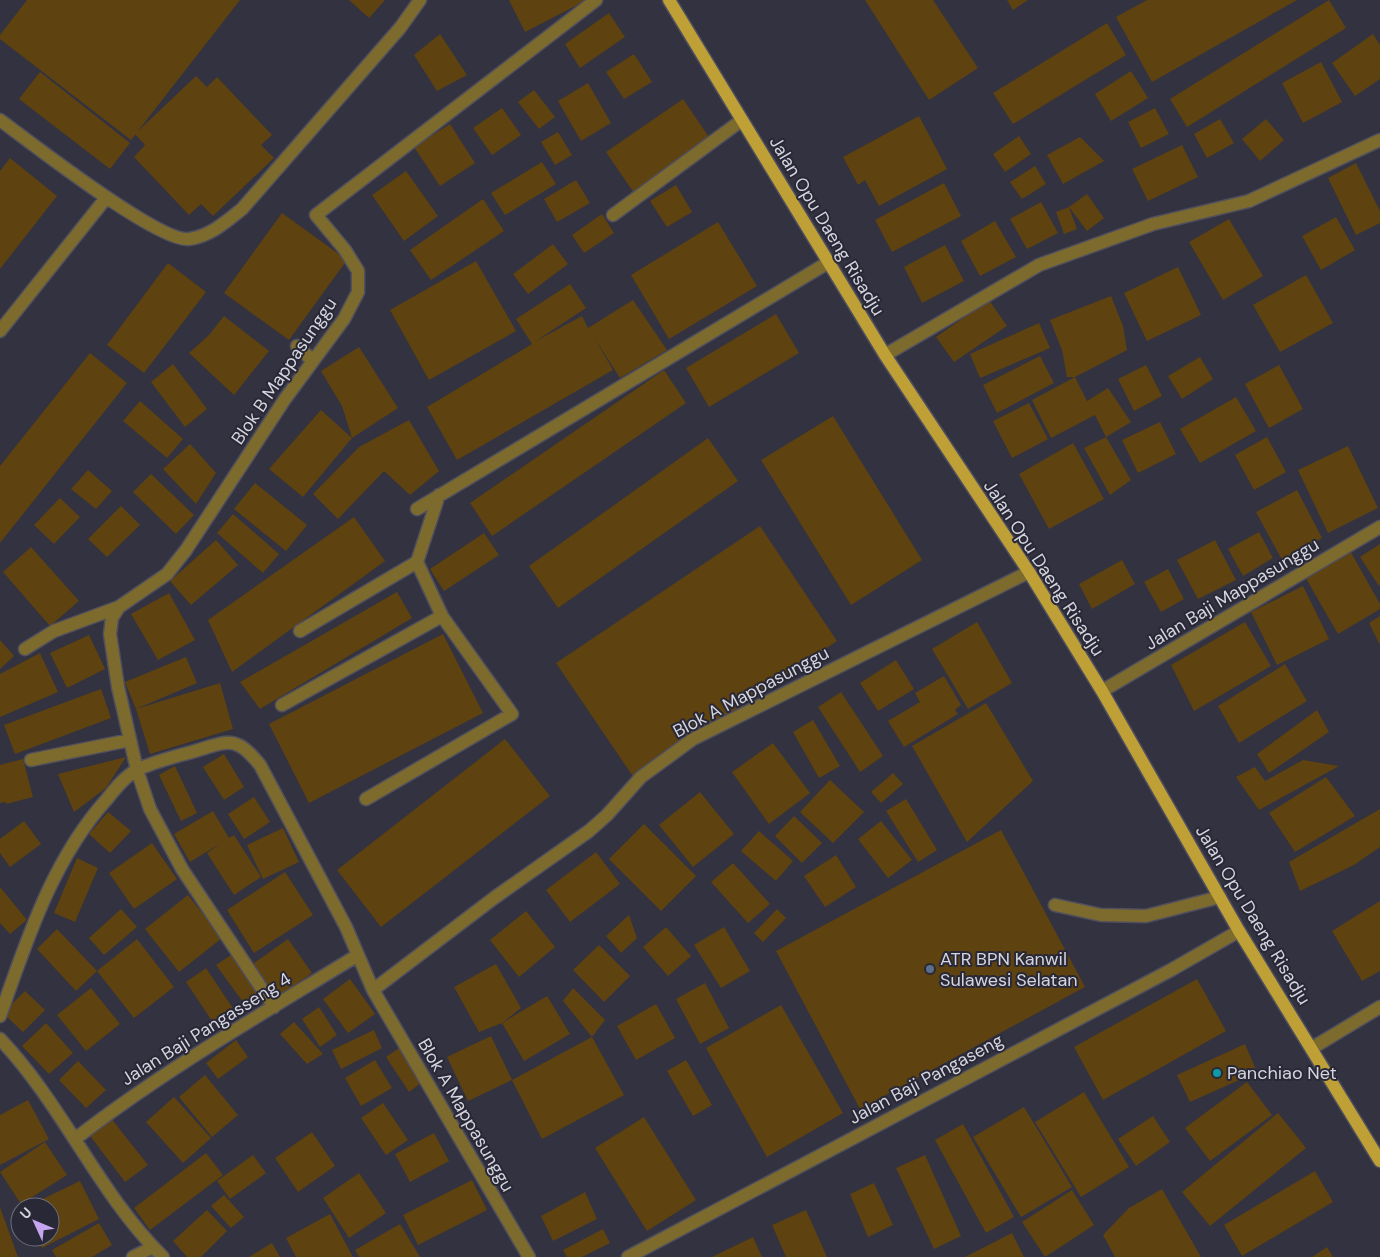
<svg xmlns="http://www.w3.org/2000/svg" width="1380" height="1257" viewBox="0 0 1380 1257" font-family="'DM Sans',sans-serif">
<rect width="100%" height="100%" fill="#333241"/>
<path fill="#5e420f" d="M27 0H240L131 140 0 39V35Z
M349 0H385L369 18Z
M509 0H587L525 32Z
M865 0H933L978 68 929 100Z
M1007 0H1028L1013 10Z
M1147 0H1297L1152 82 1116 17Z
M1329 0 1346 28 1187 127 1170 99Z
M609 13 625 37 580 68 565 44Z
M1107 23 1126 55 1013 124 993 93Z
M440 34 467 75 437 91 414 55Z
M1373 34 1380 45V79L1355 96 1332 63Z
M634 54 652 82 624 99 606 72Z
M1321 62 1342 102 1303 123 1282 83Z
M1131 71 1148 98 1111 121 1095 94Z
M40 72 130 143 110 169 19 99Z
M196 76 207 87 217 77 272 135 261 145 274 158 213 216 201 204 189 215 134 157 145 145 135 134Z
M588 83 611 123 581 141 558 101Z
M534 90 555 117 539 129 518 102Z
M683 99 711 140 634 193 606 152Z
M502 108 521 135 492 155 473 128Z
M1155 108 1169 134 1141 148 1128 122Z
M919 116 947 169 879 206 865 180 858 185 843 157Z
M1220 119 1234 143 1207 158 1194 134Z
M1266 119 1284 140 1260 161 1242 139Z
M450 124 475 163 440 186 414 147Z
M558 132 572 155 555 165 541 142Z
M1019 136 1031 154 1005 172 993 154Z
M1080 137 1104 161 1063 184 1047 155Z
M1182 145 1198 177 1148 201 1132 169Z
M10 158 57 196 0 269V171Z
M542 162 556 184 505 215 491 193Z
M1356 163 1380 211V223L1356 235 1328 178Z
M1035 166 1046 184 1022 199 1010 182Z
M406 171 438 216 404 241 372 195Z
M576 180 590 203 557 222 544 199Z
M944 183 961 216 892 252 875 220Z
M676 185 692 212 667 227 650 201Z
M1087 194 1104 218 1087 231 1069 207Z
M483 199 504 231 431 280 410 250Z
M1041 202 1058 233 1027 249 1010 219Z
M1069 207 1077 229 1064 234 1056 212Z
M282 213 347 260 289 340 224 293Z
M602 214 614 233 584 253 572 235Z
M1336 217 1355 250 1321 270 1302 236Z
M1229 219 1263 276 1223 300 1189 242Z
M995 221 1016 257 980 276 961 241Z
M718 222 757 286 669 339 631 275Z
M553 244 568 264 528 294 513 274Z
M945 245 964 281 922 303 904 267Z
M476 261 516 331 429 380 390 310Z
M168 263 206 292 144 373 107 345Z
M1178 267 1201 315 1147 341 1124 293Z
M1306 275 1333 323 1280 352 1253 305Z
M570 284 586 308 536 341 582 316 588 328 633 300 667 350 620 378 595 339 613 370 457 460 427 407 532 344 516 319Z
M1111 296 1123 326 1127 350 1075 377H1067L1062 350 1050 320Z
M989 300 1007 326 954 362 936 337Z
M776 314 799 353 709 407 686 368Z
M224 316 269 351 234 395 189 353 209 335Z
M1039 323 1050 348 980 378 970 354Z
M359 347 398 408 352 438 303 497 269 469 321 410 352 438 342 406 321 371Z
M90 353 127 383 0 543V466Z
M1040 356 1054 383 997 413 983 385Z
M1200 357 1213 379 1182 399 1168 376Z
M173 364 207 409 185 427 151 382Z
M1146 365 1162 396 1134 411 1118 379Z
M1279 365 1303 409 1269 428 1245 384Z
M664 370 686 403 492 536 470 503Z
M1075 377 1087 401 1108 388 1131 422 1106 437 1095 415 1051 438 1032 400Z
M1236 397 1256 431 1200 463 1180 429Z
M140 401 183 439 167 458 123 421Z
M1029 403 1048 439 1012 458 993 421Z
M833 416 922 560 851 605 761 460Z
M409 420 439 471 410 495 384 471 338 519 313 494 359 447Z
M1160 422 1176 454 1138 473 1122 440Z
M1106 437 1131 480 1110 495 1084 448Z
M1267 437 1286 472 1254 490 1235 455Z
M708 438 738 481 558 608 529 566Z
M1073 443 1104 499 1049 529 1019 474Z
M190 444 216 473 196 504 163 469Z
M1348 446 1378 508 1328 533 1298 470Z
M88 470 112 491 96 509 71 489Z
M151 474 194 515 176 534 133 492Z
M255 483 307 525 286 551 234 509Z
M1297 490 1322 538 1282 560 1256 512Z
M60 498 80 517 54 544 34 525Z
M121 506 140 525 107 557 88 539Z
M233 514 279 554 263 573 217 533Z
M354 517 385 561 232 672 208 620Z
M760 526 837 641 634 778 556 663Z
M1259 532 1273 558 1243 576 1228 549Z
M484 533 499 555 444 591 430 569Z
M216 540 238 565 191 605 170 581Z
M1215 540 1236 580 1198 599 1177 560Z
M1380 544V585L1379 586 1360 557Z
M31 547 79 601 50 626 3 572Z
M1349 549 1380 604V609L1338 634 1304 575Z
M1122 560 1135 584 1092 609 1079 584Z
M1168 569 1184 599 1161 612 1144 582Z
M1303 586 1329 639 1277 665 1251 612Z
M397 592 412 618 260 709 240 682Z
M169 593 195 640 158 660 131 614Z
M1380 616V645L1369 623Z
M977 622 1012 683 968 709 932 649Z
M1245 622 1271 666 1194 711 1171 665Z
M443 634 483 713 309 803 269 724Z
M89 635 105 669 67 688 50 653Z
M0 640 14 656 0 669Z
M40 653 58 692 0 717V674Z
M186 657 197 683 136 709 125 682Z
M896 660 914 689 878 711 860 683Z
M1285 664 1307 701 1239 743 1218 706Z
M944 676 961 705 955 710 958 714 904 747 888 721 920 702 915 693Z
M220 683 233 729 150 754 136 709Z
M101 689 111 718 15 754 4 725Z
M841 692 883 756 860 772 818 707Z
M986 703 1033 781 967 842 912 746Z
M1317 710 1329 732 1269 773 1257 754Z
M813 720 840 766 819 778 793 732Z
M505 739 550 796 381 927 337 870Z
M773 743 810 793 769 824 732 772Z
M224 754 244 787 224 800 203 767Z
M126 757 106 788 74 812 58 774Z
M23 759 33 797 6 804V802L0 803V765Z
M1303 760 1339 766 1259 810 1236 777 1255 767 1265 781Z
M175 766 197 813 181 821 159 775Z
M893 773 903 784 881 803 871 792Z
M1326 777 1355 816 1295 852 1269 813Z
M830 780 864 812 833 843 800 812Z
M700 792 734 834 693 867 659 825Z
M254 797 270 822 244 839 228 814Z
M906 799 937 850 918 862 886 811Z
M1380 809V847L1354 865 1300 891 1289 862Z
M213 811 229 838 234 835 261 877 234 895 207 853 221 843 190 862 174 834Z
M108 812 131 831 110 853 89 834Z
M794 816 822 843 802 863 775 836Z
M24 821 41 844 10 867 0 853V839Z
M881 821 912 860 888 878 858 839Z
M644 824 696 876 661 911 609 859Z
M283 828 299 862 263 879 247 845Z
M1001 830 1085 987 860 1109 776 951Z
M759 831 793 861 776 881 741 851Z
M152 843 177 879 134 909 109 873Z
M596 852 620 884 570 922 546 890Z
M836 855 856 887 825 907 804 876Z
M77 858 98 868 75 922 54 913Z
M733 863 770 904 748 923 711 882Z
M285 872 313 915 254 953 227 910Z
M0 887 27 920 10 934 0 923Z
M188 895 222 938 179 972 145 929Z
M1380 901V971L1362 981 1332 931Z
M121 909 137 927 104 955 89 938Z
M777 909 786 918 763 942 754 933Z
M526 911 555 947 519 977 490 940Z
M629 915 637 938 621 953 606 936Z
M666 927 691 956 668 976 643 947Z
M724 927 750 971 721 988 694 945Z
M57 929 97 971 76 991 37 949Z
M137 939 174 987 134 1018 97 971Z
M288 939 312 973 276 999 251 965Z
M599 945 630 976 604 1002 573 970Z
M231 955 262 998 248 1009 216 965Z
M496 964 521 1008 502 1023 479 1032 454 987Z
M206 968 238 1016 218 1030 186 982Z
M350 979 375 1014 348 1033 323 999Z
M1197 979 1226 1031 1103 1100 1074 1047Z
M705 983 729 1028 700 1044 676 999Z
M91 988 120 1024 86 1051 57 1015Z
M573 988 605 1020 592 1037 563 1001Z
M25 991 45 1010 23 1032 3 1013Z
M547 996 570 1034 524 1061 502 1023Z
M656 1004 675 1038 636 1060 617 1026Z
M781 1005 843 1113 767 1157 706 1048Z
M319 1007 337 1035 320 1047 302 1019Z
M294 1022 323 1054 307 1064 280 1034Z
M46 1023 73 1053 49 1074 22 1046Z
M374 1030 382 1048 341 1069 332 1050Z
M491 1036 512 1080 468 1101 447 1057Z
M592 1037 624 1095 542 1139 512 1080Z
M236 1040 248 1057 218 1079 206 1063Z
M1245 1044 1257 1072 1190 1102 1177 1075Z
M399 1048 421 1083 409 1092 386 1057Z
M375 1060 392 1088 361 1106 345 1078Z
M686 1060 712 1105 693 1116 667 1071Z
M78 1061 106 1090 86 1108 59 1080Z
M205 1075 238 1115 212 1137 179 1097Z
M1247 1082 1272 1115 1210 1161 1185 1128Z
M1084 1092 1129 1167 1081 1197 1035 1122Z
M174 1097 211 1138 183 1163 146 1122Z
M28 1100 49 1139 0 1165V1115Z
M383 1103 408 1140 386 1155 361 1118Z
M1024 1107 1072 1187 1021 1217 973 1137Z
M1278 1113 1306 1148 1210 1226 1182 1192Z
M1153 1116 1170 1142 1136 1166 1118 1139Z
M110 1117 148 1165 125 1182 88 1133Z
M644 1117 696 1200 647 1231 595 1148Z
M963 1124 1014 1217 986 1233 935 1140Z
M312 1132 335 1166 298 1192 275 1158Z
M434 1133 449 1161 410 1182 395 1154Z
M45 1142 67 1175 21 1204 0 1172Z
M206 1153 223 1175 150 1230 134 1208Z
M253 1155 266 1173 230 1199 217 1181Z
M925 1155 961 1236 934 1249 896 1168Z
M1315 1171 1333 1202 1242 1256 1224 1225Z
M359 1173 386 1213 349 1238 323 1198Z
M472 1180 487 1210 418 1245 403 1215Z
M80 1181 99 1219 42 1248 37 1237H50V1207H26Z
M874 1183 893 1225 868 1237 850 1194Z
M1162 1189 1201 1257H1115L1103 1235 1129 1208Z
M1072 1190 1094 1225 1045 1257 1022 1222Z
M585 1192 597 1219 553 1241 541 1216Z
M224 1195 244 1217 231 1228 211 1206Z
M0 1207 18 1257H0Z
M207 1210 227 1231 201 1257H187L173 1241Z
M806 1210 827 1257H786L772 1225Z
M330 1214 353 1257H296L286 1238Z
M99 1223 112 1245 92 1257H56L52 1250Z
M400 1224 420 1257H359L355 1250Z
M603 1229 610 1243 582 1257H567L563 1250Z
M1012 1233 1024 1257H965Z
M753 1237 762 1257H712Z
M272 1243 280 1257H249Z
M1327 1247 1333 1257H1312Z"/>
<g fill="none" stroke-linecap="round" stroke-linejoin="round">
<g stroke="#504f5d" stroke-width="15">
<path id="minor" d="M0 120C30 142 159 243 189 239 210 236 226 222 242 209L400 28 420 0
M613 215 742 120
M0 331 106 198
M297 346 313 361
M885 355 1039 265 1153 224 1249 201 1380 140
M417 509 829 262
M417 562 439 495
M300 631 417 562 442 616
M25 649 54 631 119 607
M1102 691 1380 527
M282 705 442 616 512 714 366 799
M31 760 130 740
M1055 905 1101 915 1146 916 1220 897
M373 990 494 898 589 831 607 815 641 777 693 739 1029 572
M274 1007 182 869 150 809 137 770 118 687 110 634 112 618 119 607 167 574 186 550 285 399 344 319 358 292V271L345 250 316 215 596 0
M0 1016C27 940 52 860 107 799 115 789 125 776 137 770 152 762 178 756 195 751 229 741 236 735 260 765L346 927 373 990 529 1257
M0 1039C63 1105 98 1193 163 1257
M1312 1048 1380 1007
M75 1139C164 1070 262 1014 358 955
M133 1257 153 1247
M628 1257 1171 970 1239 931"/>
</g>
<g stroke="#504f5d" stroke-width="15">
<path id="major" d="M669 0 885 355 1029 572 1102 691 1239 931 1380 1161"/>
</g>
<use href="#minor" stroke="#7d6b2e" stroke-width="12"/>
<use href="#major" stroke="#bea037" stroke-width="12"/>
</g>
<circle fill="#5c6f8a" stroke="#292837" stroke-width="2" cx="930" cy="969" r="5"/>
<circle fill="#0f9aa8" stroke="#292837" stroke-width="2" cx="1217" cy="1073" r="5"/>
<g text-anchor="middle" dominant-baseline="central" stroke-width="4" stroke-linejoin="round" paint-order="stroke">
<g font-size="18" fill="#d5d5df" stroke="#292837">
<text transform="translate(827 226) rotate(59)">Jalan Opu Daeng Risadju</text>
<text transform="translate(284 371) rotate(-56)">Blok B Mappasunggu</text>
<text transform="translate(1044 568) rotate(57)">Jalan Opu Daeng Risadju</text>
<text transform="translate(1232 594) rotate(-31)">Jalan Baji Mappasunggu</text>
<text transform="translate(751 692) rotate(-28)">Blok A Mappasunggu</text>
<text transform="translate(1253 915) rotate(59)">Jalan Opu Daeng Risadju</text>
<text transform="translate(206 1029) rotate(-32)">Jalan Baji Pangasseng 4</text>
<text transform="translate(926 1079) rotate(-28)">Jalan Baji Pangaseng</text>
<text transform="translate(466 1115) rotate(60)">Blok A Mappasunggu</text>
</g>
<g font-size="18" fill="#d5d5df" stroke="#292837" text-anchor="start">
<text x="940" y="959">ATR BPN Kanwil<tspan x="940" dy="21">Sulawesi Selatan</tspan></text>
<text x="1227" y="1073">Panchiao Net</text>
</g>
</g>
<g transform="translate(35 1222) rotate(314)"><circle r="24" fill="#292837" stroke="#6e6d7a"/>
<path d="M0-4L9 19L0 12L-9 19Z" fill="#c6a6f0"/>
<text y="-8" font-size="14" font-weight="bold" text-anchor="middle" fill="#d5d5df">U</text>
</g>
</svg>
